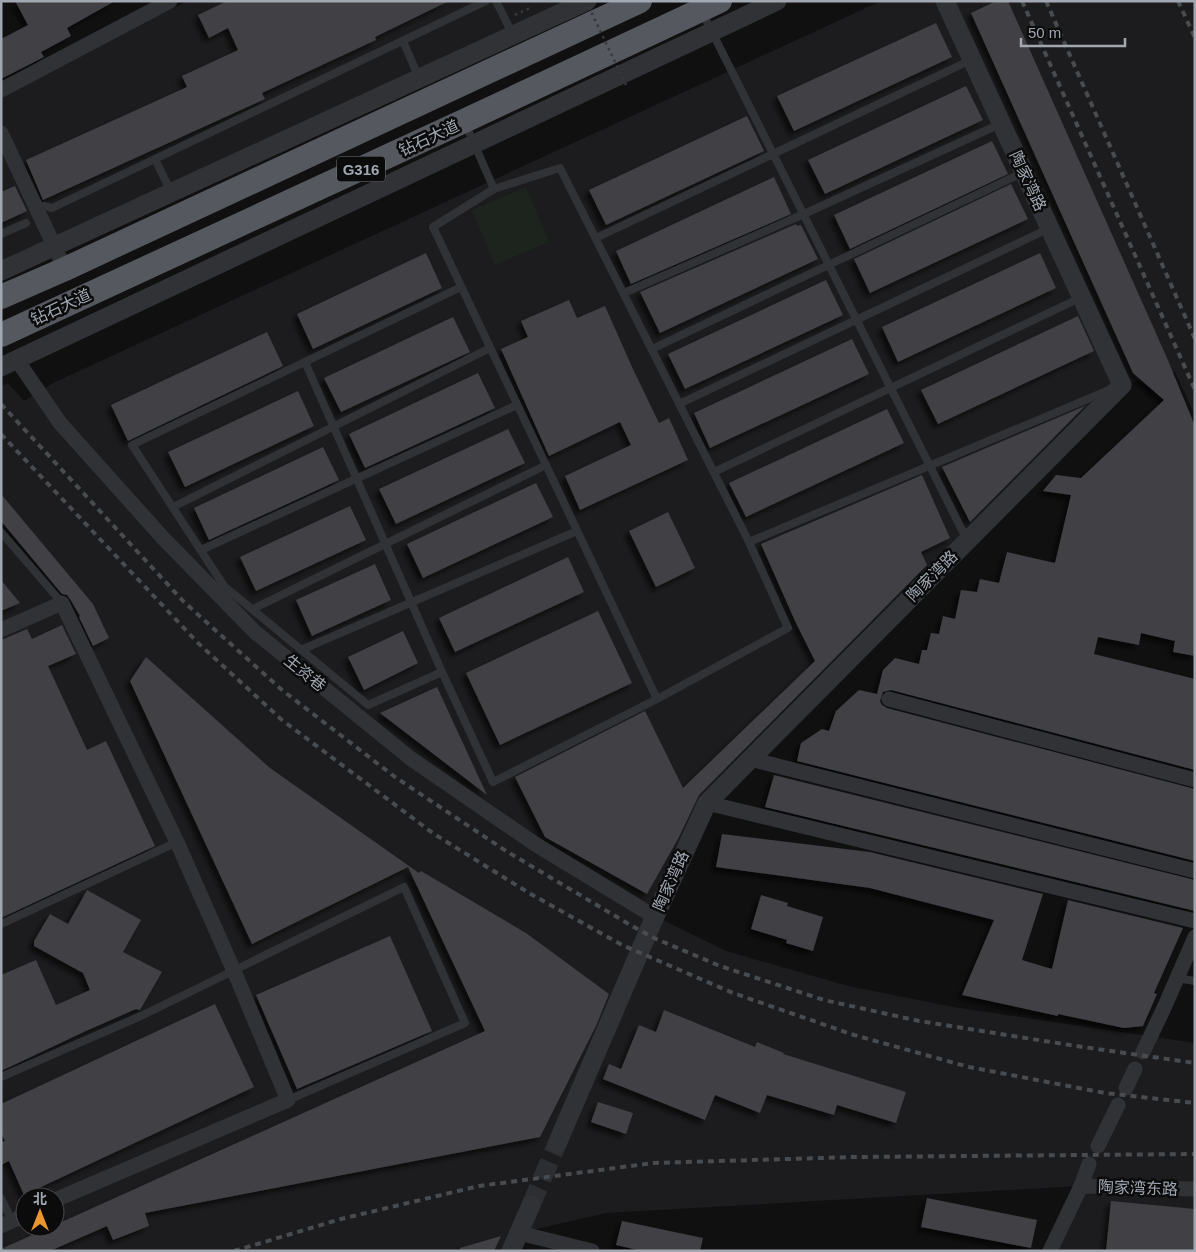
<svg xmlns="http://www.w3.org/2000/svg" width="1196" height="1252" viewBox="0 0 1196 1252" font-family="Arial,'Noto Sans SC',sans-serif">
<defs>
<filter id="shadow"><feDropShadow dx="-4.5" dy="4.5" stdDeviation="2.5" flood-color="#0009"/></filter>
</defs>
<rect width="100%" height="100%" fill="#101011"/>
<path fill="#1c1c1e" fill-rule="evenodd" d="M188 1H599L1 262V92Z
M881 1H1195V415L1175 372 1122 385 707 803 655 916 726 951 848 986 953 1007 1195 1043V1251H1050L1080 1186 606 1213 519 1233 511 1251H1V386L8 383 24 401 53 383ZM25 1197H55V1227H25Z"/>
<path fill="#1c241d" d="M526 187 549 242 495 265 472 210Z"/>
<path fill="#3f4044" filter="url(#shadow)" d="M15 1H115L67 28 71 36 41 52 44 57 1 79V39L28 25Z
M227 1H449L375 37 376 40 262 93 265 99 43 200 26 160 187 87 182 76 238 50 228 28 209 38 198 15Z
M996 1H1008L1167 358 1195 426V656L1173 652 1175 641 1141 633 1139 645 1098 637 1094 654 1195 679V770L891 690 883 692 880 701 882 705 887 708 1195 789V861L797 761 801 743 822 729 829 731 836 711 859 690 877 694 883 670 895 658 919 664 922 650H927L931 633 939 634 943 616 955 619 961 590 977 592 980 579 999 583 1007 552 1055 563 1071 495 1043 491 1056 475 1081 478 1164 400 1133 373 971 13Z
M936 23 952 57 794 131 777 96Z
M966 86 983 120 825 194 808 160Z
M747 116 764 151 606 225 589 190Z
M992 141 1008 174 850 249 834 215Z
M774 177 791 214 631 284 616 251Z
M1011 184 1028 219 870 293 854 259Z
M15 186 27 211 1 223V192Z
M796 224 797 226 801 225 818 259 660 333 640 292Z
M426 253 442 288 313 349 297 314Z
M1040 253 1056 288 898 362 882 327Z
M826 280 843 315 685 389 668 354Z
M569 300 577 318 605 306 632 367 659 423 669 418 688 460 580 510 565 476 631 445 620 422 549 456 501 349 528 337 521 321Z
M1078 316 1094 351 938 424 921 390Z
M453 317 470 352 341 412 324 378Z
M267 332 283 366 128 441 111 405Z
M852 339 869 374 710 448 694 413Z
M478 373 495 408 365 468 349 434Z
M298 391 314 426 185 487 168 452Z
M1085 406 970 522 942 467Z
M887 409 904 443 746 517 729 483Z
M508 429 525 463 396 524 379 489Z
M323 447 339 480 209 540 194 508Z
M922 475 950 538 921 552 927 565 699 795 679 837 647 894 545 837 515 777 645 711 683 788 815 661 795 621 761 544Z
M536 483 553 517 423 578 407 544Z
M1 494 93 604 109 638 93 646 79 617 80 616 70 599 67 595 62 594 1 521Z
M350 506 366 540 256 591 240 557Z
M668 512 695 568 656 587 629 531Z
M568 557 584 592 455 652 439 618Z
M375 564 391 600 312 636 296 600Z
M1 580 20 603 1 611Z
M598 611 632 683 500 745 466 673Z
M62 625 76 654 48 666 87 750 106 741 155 846 1 918V640L27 629 32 639Z
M403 631 418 663 364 690 348 657Z
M146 657 270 768 419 873 421 871 526 933 609 994 596 1026 540 1137 145 1213 149 1226 113 1240 107 1226 50 1251H1V1249L50 1227H55V1225L485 1031 408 867 252 944 130 681Z
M437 687 487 795 380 713Z
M774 775 1195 880V911L765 807Z
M722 834 870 852 1043 894 1022 960 1052 969 1068 900 1183 928 1154 993 1157 994 1143 1026 1124 1028 1058 1014V1016L962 995 994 920 870 888 716 867Z
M87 890 141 920 123 952 162 972 140 1010 136 1009 86 1031 1 1071V975L36 960 56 1005 90 990 83 973 34 946V941L50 914 68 924Z
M761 895 788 903 787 906 823 917 813 951 786 943 787 940 751 929Z
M390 936 432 1031 297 1089 256 995Z
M215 1004 254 1087 24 1195 9 1161 1 1165V1142L5 1141 1 1133V1104Z
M664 1010 755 1047 757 1042 784 1053 783 1054 906 1092 896 1123 837 1105 834 1115 767 1095 760 1113 715 1095 705 1120 603 1079 609 1064 621 1069 639 1025 656 1032Z
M598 1102 633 1113 626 1134 591 1122Z
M927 1198 1037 1220 1031 1248 921 1227Z
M1111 1201 1195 1209V1251H1106Z
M622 1221 703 1238 700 1251H642L616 1245Z
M501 1236 494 1251H460V1248Z"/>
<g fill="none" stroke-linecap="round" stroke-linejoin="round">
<path stroke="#2d2e31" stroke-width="19" stroke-dasharray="19 9" stroke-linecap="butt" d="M531 1205 557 1144"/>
<path stroke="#37393d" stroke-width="2.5" stroke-dasharray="2.5 4" stroke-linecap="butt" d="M515 15 530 8"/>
<path stroke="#313236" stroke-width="8" d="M496 1 513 35
M702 12 967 540
M403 41 419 78
M465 123 494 189 433 227 657 699 788 628 749 542 560 168 494 189
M171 192 155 159 486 1
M44 206 52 208 155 159
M1 234 26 223
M596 238 971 60
M461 287 132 445 224 586 368 705 442 672 493 782 657 699
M624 293 804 214 1000 124
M652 349 1024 172
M305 362 442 672
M679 404 1050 228
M714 472 1082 297
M173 507 490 348
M1 532 62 603
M749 542 1109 390
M201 550 517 405
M253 609 546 465
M301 650 577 531
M1 924 177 842
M1177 978 1195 981
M1 1077 143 1015 404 887 465 1023 288 1100
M1 1198 12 1221"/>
<path stroke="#313236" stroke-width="15" d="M1 90 170 1
M1 133 65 269
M17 360 60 423 163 538 255 632 410 758 535 844 655 917
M1 630 62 603 177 842 234 971 288 1100 55 1200
M889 699 1195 780
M750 759 1195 871
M707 803 1195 921
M1143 1052 1164 1008 1195 937
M1126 1088 1135 1069
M1098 1146 1118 1105
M1081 1186 1089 1164
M1 1226 25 1215
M519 1233 592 1251
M1050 1251 1081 1186 1195 1189"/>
<path stroke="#313236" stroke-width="19" d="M1 271 587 1
M1 367 777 1
M557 1144 652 923 707 803 1122 385 945 1
M511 1251 531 1205"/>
<path stroke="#55585e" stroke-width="24" d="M1 297 65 269 640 1
M1 335 464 121 720 1"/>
<path stroke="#484b4f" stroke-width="4" stroke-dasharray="6 5" stroke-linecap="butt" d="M1022 1 1195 390
M1046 1 1195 339
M1178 1 1195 38
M1 404 184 602 282 690 395 777 506 851 632 926 654 938 720 966 824 1000 919 1021 1076 1046 1195 1063
M1 434 198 643 282 720 434 834 529 893 622 945 733 993 854 1035 969 1067 1105 1093 1195 1103
M234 1251 341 1219 479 1186 653 1163 854 1157 1195 1154"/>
<path stroke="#37393d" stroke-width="2.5" stroke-dasharray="2.5 4" stroke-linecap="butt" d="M586 1 626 85"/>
</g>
<g text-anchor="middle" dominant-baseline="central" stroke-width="5" stroke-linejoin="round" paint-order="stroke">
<rect fill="#0b0b0c" stroke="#747980" stroke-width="1" x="337" y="156.5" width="48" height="25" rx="4"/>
<g font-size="15" font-weight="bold" fill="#a1a8b2">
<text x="361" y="169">G316</text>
</g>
<g font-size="16" fill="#a1a8b2" stroke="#0b0b0c">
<text transform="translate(429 138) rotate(-25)">钻石大道</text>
<text transform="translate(1028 181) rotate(65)">陶家湾路</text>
<text transform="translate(61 307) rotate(-25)">钻石大道</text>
<text transform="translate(932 576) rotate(-45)">陶家湾路</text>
<text transform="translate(305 673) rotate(39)">生资巷</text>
<text transform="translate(671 881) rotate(-66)">陶家湾路</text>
<text transform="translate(1138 1188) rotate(2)">陶家湾东路</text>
</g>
</g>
<rect width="1196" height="1252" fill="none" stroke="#a1a8b2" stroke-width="5"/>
<g transform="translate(40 1212)"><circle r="24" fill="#0b0b0c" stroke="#474a4e"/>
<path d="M0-4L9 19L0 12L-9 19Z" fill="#ec972d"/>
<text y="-8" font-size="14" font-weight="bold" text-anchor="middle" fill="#a1a8b2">北</text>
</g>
<path d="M1021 38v8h104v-8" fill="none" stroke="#a1a8b2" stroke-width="2.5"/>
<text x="1028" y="38" font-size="15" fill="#a1a8b2" stroke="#0b0b0c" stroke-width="4" paint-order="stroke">50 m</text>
</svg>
